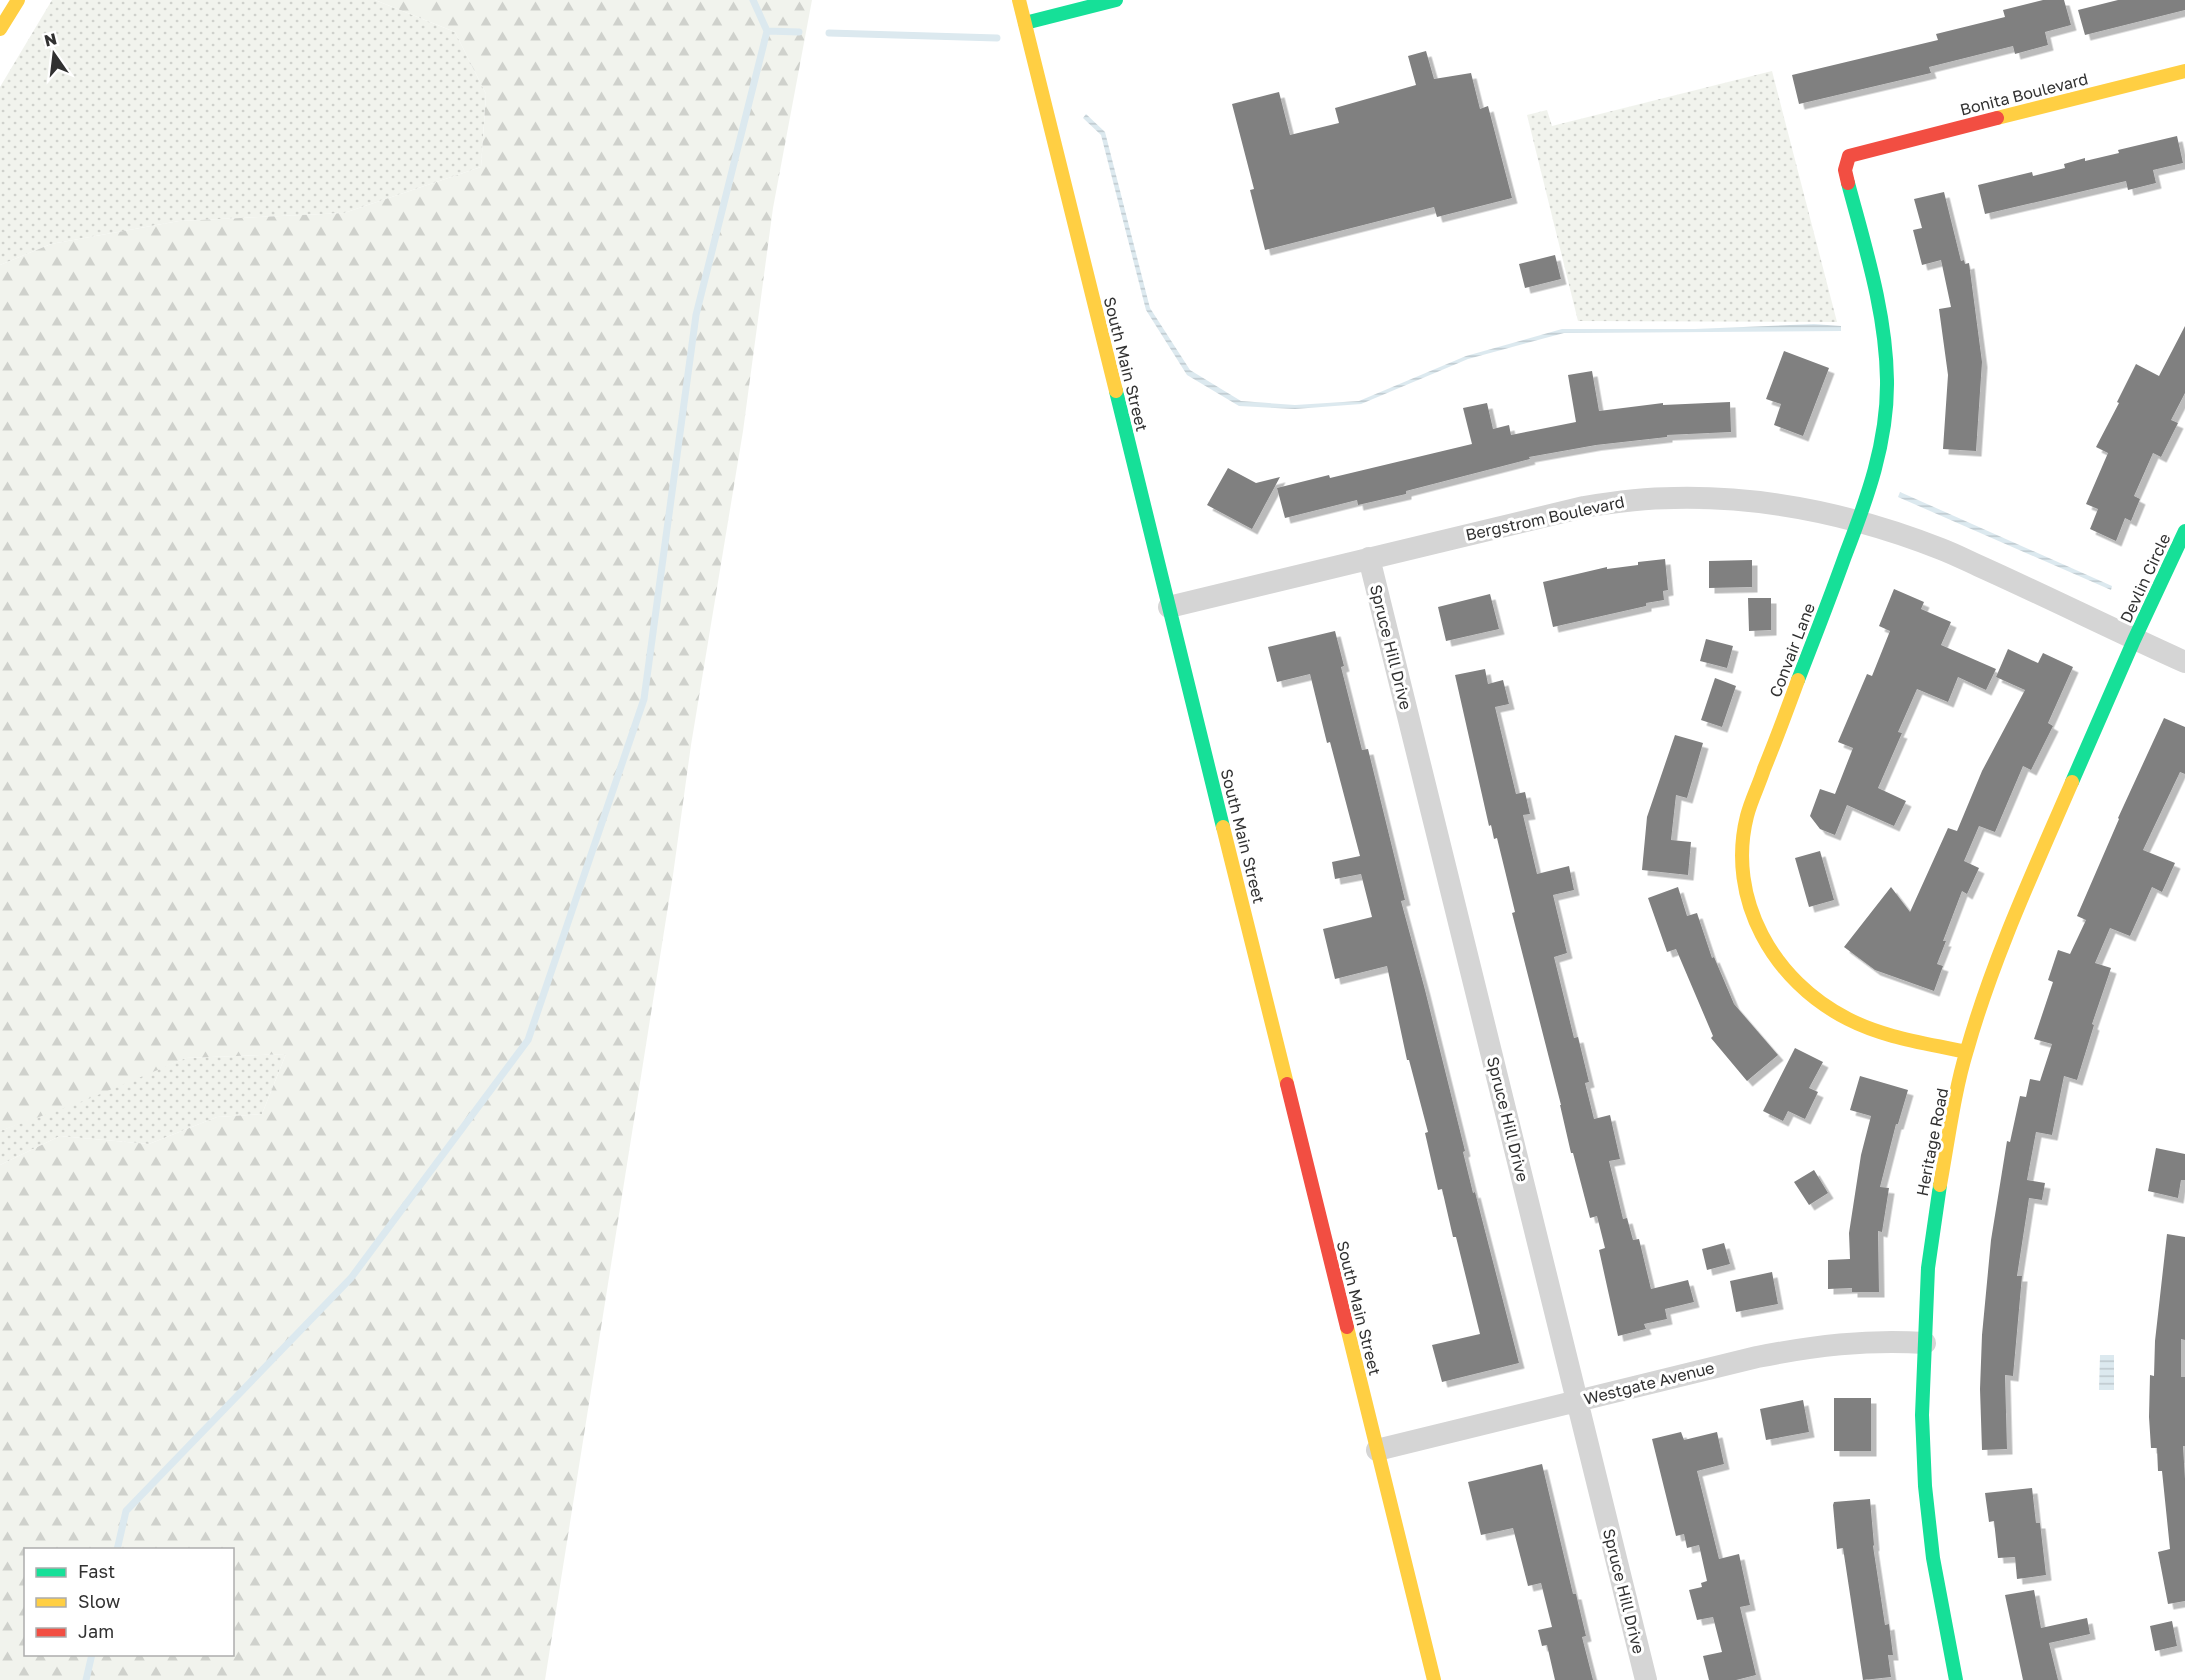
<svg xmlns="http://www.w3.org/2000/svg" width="2185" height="1680" viewBox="0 0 2185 1680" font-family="'Golos Text',sans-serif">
<defs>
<pattern id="grass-dots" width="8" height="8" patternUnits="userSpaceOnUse" patternTransform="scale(1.5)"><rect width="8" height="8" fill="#f1f3ed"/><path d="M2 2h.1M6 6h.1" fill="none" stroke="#cfd1cc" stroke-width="1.8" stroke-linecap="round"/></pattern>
<pattern id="forest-firs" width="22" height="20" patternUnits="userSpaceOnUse" patternTransform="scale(1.5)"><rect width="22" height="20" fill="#f1f3ed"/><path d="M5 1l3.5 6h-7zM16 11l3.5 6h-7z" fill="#cfd1cc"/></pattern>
<pattern id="water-rules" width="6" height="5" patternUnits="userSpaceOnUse" patternTransform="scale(1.5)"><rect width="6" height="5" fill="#dce9ef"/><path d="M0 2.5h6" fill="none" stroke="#bdc8cd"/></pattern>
<filter id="shadow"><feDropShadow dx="5.5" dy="5.5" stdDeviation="0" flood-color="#0004"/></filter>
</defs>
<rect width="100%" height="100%" fill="#fff"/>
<path fill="url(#grass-dots)" d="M52 0H375L455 32 486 94 481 167 344 213 179 221 51 244 0 265V87Z
M1772 71 1837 322 1578 321 1527 115 1547 110 1552 126Z
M286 1054 262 1114 217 1117 149 1144 60 1136 0 1165V1131L186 1058Z"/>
<path fill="url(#forest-firs)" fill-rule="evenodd" d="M375 0H812L773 208 743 431 691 745 673 875 545 1680H0V1165L60 1136 149 1144 217 1117 262 1114 286 1054 186 1058 86 1100 0 1131V265L51 244 179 221 344 213 481 167 486 94 455 32ZM26 1550H232V1654H26Z"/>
<path fill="url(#water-rules)" d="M1086 114 1105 132 1150 308 1190 370 1241 401 1295 405 1359 401 1466 356 1562 329H1695L1814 324 1841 326V331L1564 333 1468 359 1361 404 1295 409 1239 406 1187 375 1146 310 1101 135 1083 118Z
M1900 492 2112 586 2111 590 1898 497Z
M2100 1355H2114V1390H2099Z"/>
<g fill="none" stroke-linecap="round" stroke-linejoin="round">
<path stroke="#dce9ef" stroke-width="7" d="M767 31 799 32
M829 33 997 38
M117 1550 126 1511 351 1278 528 1040 644 699 696 315 767 31 753 0
M86 1680 92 1654"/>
</g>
<path fill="#808080" filter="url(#shadow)" d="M2043 0H2064L2071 25 2045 32 2048 45 2015 54 2013 46 1929 67 1931 73 1799 104 1792 75 1938 40 1936 34 2005 17 2003 10Z
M2118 0H2185V10L2085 35 2078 10Z
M1426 51 1434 79 1471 73 1480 109 1488 106 1512 198 1437 217 1434 207 1265 250 1250 190 1254 189 1232 104 1279 92 1290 135 1339 123 1335 108 1416 85 1408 56Z
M2177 136 2183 163 2153 170 2156 183 2128 190 2126 181 1985 214 1978 185 2032 172 2033 176 2065 168 2064 164 2085 158V161L2119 153 2118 150Z
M1944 192 1961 261 1964 260 1965 264 1969 263 1982 362 1976 451 1943 449 1948 375 1939 309 1951 307 1941 260 1922 265 1913 230 1922 228 1914 199Z
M1555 255 1561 279 1525 288 1519 264Z
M2185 326V393L2171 420 2178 423 2161 457 2153 453 2134 496 2140 499 2131 521 2125 518 2116 541 2090 529 2098 509 2086 504 2108 453 2096 447 2119 403 2117 402 2136 364 2159 376Z
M1784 351 1829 368 1803 436 1774 425 1781 404 1766 399Z
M1592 371 1599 411 1663 403V405L1730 402 1731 432 1667 435V437L1596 445 1529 457 1530 459 1406 491V494L1358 505 1357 500 1285 518 1277 488 1329 475 1330 478 1472 444 1463 408 1487 403 1493 429 1509 425 1511 435 1576 422 1568 375Z
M1228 468 1256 483 1280 477 1252 529 1207 505Z
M1665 559 1668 590 1663 591 1664 600 1646 603V606L1553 627 1543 582 1607 567V569L1638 565V562Z
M1752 560V587L1709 588V561Z
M1894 589 1924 602 1921 609 1951 622 1941 645 1996 669 1986 690 1958 677 1948 702 1917 689 1898 732 1902 733 1878 788 1906 801 1894 826 1847 805 1835 835 1820 829 1810 816 1820 789 1835 794 1853 748 1838 742 1867 674 1872 676 1890 631 1879 626Z
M1490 594 1499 629 1446 641 1438 607Z
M1748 598H1771V630L1749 631Z
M1335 631 1344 666 1341 667 1362 750 1368 749 1405 900 1401 901 1425 990 1465 1151 1463 1152 1473 1193 1475 1192 1519 1363 1442 1382 1432 1345 1480 1334 1456 1237H1453L1442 1189 1438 1190 1425 1133 1428 1132 1409 1060H1407L1387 966 1335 979 1323 929 1372 917 1361 874 1335 879 1332 862 1360 856 1330 742 1327 743 1310 674 1277 682 1268 647Z
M1706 639 1733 646 1727 668 1700 661Z
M2008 649 2038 663 2043 653 2073 667 2048 723 2053 726 2031 770 2023 766 1995 832 1979 826 1964 861 1979 868 1967 894 1962 891 1943 941H1946L1937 964 1943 966 1934 991 1875 970 1844 947 1891 887 1910 912 1948 828 1957 831 1982 771 2025 690 1996 677Z
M1485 669 1488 684 1503 680 1509 704 1495 707 1516 794 1525 792 1530 814 1523 815 1537 874 1569 866 1574 890 1553 895 1567 953 1554 957 1574 1038 1578 1037 1589 1082 1585 1083 1594 1119 1610 1115 1620 1159 1609 1161 1623 1219 1627 1218 1633 1240 1639 1239 1651 1289 1688 1280 1694 1302 1665 1309 1667 1319 1644 1324 1646 1329 1618 1336 1599 1250 1605 1248 1597 1216 1590 1218 1573 1153H1571L1560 1105H1561L1512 913 1515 912 1497 838 1494 839 1491 825 1489 826 1455 675Z
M1715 678 1736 686 1722 727 1701 720Z
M2164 718 2185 727V774L2180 772 2143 850 2175 863 2162 892 2152 887 2130 936 2110 928 2095 963 2111 968 2092 1024 2094 1025 2077 1080 2064 1076 2052 1135 2036 1132 2027 1180 2045 1183 2042 1200 2029 1198 2017 1276H2022L2013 1376 2005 1375 2007 1449 1982 1450 1980 1389 1982 1335 1991 1240 2007 1141 2010 1142 2020 1096 2026 1097 2030 1079 2040 1081 2052 1044 2034 1039 2053 982 2048 980 2058 950 2070 954 2086 920 2077 916 2119 819 2118 818Z
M1675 735 1703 743 1687 798 1676 795 1671 840 1691 842 1688 875 1642 870 1647 817Z
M1820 851 1834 900 1809 907 1795 858Z
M1678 887 1687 916 1697 913 1712 958 1714 957 1734 1004 1778 1055 1747 1081 1711 1038 1713 1036 1676 949 1667 952 1648 898Z
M1795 1048 1823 1062 1809 1088 1818 1092 1805 1119 1788 1111 1783 1121 1763 1111Z
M1860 1076 1908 1090 1898 1124H1896L1880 1187 1889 1188 1882 1232 1878 1231 1879 1292H1852V1288L1828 1289V1260L1850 1259 1849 1233 1861 1155 1871 1116 1850 1110Z
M2156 1148 2185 1154V1180H2181L2178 1198 2148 1191Z
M1814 1170 1828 1193 1809 1205 1794 1182Z
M2167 1234 2185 1237V1340L2181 1339V1377H2185V1446H2183L2185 1479V1601L2168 1604 2158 1552 2170 1549 2162 1471H2158L2157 1448H2151L2149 1417 2150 1375 2154 1376 2155 1341Z
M1724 1243 1730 1264 1707 1270 1702 1249Z
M1772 1272 1778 1304 1736 1312 1730 1281Z
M1834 1398H1871V1451H1834Z
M1803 1400 1809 1432 1766 1440 1760 1409Z
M1681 1432 1684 1440 1717 1432 1724 1464 1697 1471 1719 1559 1739 1554 1750 1605 1740 1607 1756 1675 1736 1680H1709L1703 1656 1722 1652 1713 1617 1697 1620 1689 1590 1702 1587 1701 1583 1707 1581 1699 1545 1687 1548 1684 1534 1676 1536 1652 1439Z
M1542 1464 1573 1594H1576L1586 1636 1582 1637 1593 1680H1555L1547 1645 1542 1646 1538 1630 1552 1627 1541 1583 1528 1586 1513 1528 1481 1535 1468 1482Z
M2032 1488 2036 1523H2040L2046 1575 2017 1579 2015 1557 1998 1558 1994 1521 1989 1522 1985 1493Z
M1870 1499 1874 1545 1873 1546 1885 1625 1889 1624 1893 1655H1888L1891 1677 1863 1680 1843 1548 1837 1549 1833 1505 1834 1502Z
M2034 1590 2041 1628 2087 1618 2090 1634 2049 1643 2058 1680H2023L2005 1595Z
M2172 1621 2177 1646 2155 1651 2150 1626Z"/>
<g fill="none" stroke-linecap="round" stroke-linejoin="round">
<path stroke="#d5d5d5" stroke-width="22" d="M1369 558 1646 1680
M1169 607 1584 507C1614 502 1644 498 1674 498 1765 496 1857 516 1941 549 1954 554 1966 560 1979 566 2048 597 2116 631 2185 662
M1377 1450 1757 1357C1813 1346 1867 1339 1925 1343"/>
<path stroke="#16e098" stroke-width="14" d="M1025 23 1116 0
M1116 391 1223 827
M1798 680C1814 639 1830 598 1845 556 1867 499 1888 442 1887 380 1886 312 1865 247 1848 183
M2072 782 2134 640 2185 531
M1940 1185 1928 1268 1922 1415 1925 1486 1933 1558 1956 1680"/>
<path stroke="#ffcf43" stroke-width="14" d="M1019 0 1116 391
M0 29 18 0
M1997 118 2185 71
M1798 680C1787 710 1776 740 1764 769 1759 785 1751 800 1747 816 1726 899 1774 982 1848 1019 1885 1038 1926 1043 1966 1052
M1223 827 1287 1084
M1940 1185C1948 1142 1954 1092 1967 1050 1993 958 2034 870 2072 782
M1347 1327 1434 1680"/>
<path stroke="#f24e42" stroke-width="14" d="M1848 183 1845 170 1849 156 1997 118
M1287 1084 1347 1327"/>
</g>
<g text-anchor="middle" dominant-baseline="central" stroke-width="6" stroke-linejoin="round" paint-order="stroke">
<g font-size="16" fill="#313131" stroke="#fff">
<text transform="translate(2024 94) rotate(-14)">Bonita Boulevard</text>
<text transform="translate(1126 364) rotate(76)">South Main Street</text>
<text transform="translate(1545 518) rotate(-12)">Bergstrom Boulevard</text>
<text transform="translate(2145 578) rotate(-65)">Devlin Circle</text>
<text transform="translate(1391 647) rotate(76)">Spruce Hill Drive</text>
<text transform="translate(1792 650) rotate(-69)">Convair Lane</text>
<text transform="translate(1243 836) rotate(76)">South Main Street</text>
<text transform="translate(1508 1119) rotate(76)">Spruce Hill Drive</text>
<text transform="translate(1932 1142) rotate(-79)">Heritage Road</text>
<text transform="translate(1359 1308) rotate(76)">South Main Street</text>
<text transform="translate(1649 1383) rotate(-14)">Westgate Avenue</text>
<text transform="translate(1624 1591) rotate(76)">Spruce Hill Drive</text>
</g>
</g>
<rect x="24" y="1548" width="210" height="108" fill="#ffffff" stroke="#adadad" stroke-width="1.5"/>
<rect x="36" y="1568" width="30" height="9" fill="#16e098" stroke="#adadad" stroke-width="1.5"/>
<text x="78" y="1578" font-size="18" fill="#313131">Fast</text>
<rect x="36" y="1598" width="30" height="9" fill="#ffcf43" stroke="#adadad" stroke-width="1.5"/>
<text x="78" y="1608" font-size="18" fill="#313131">Slow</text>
<rect x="36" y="1628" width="30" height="9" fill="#f24e42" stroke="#adadad" stroke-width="1.5"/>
<text x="78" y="1638" font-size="18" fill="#313131">Jam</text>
<g transform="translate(54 54) rotate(346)" stroke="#ffffff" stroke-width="4.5" paint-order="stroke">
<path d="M0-4.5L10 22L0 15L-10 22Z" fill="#313131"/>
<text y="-9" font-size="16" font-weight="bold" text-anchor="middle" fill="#313131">N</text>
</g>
</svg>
